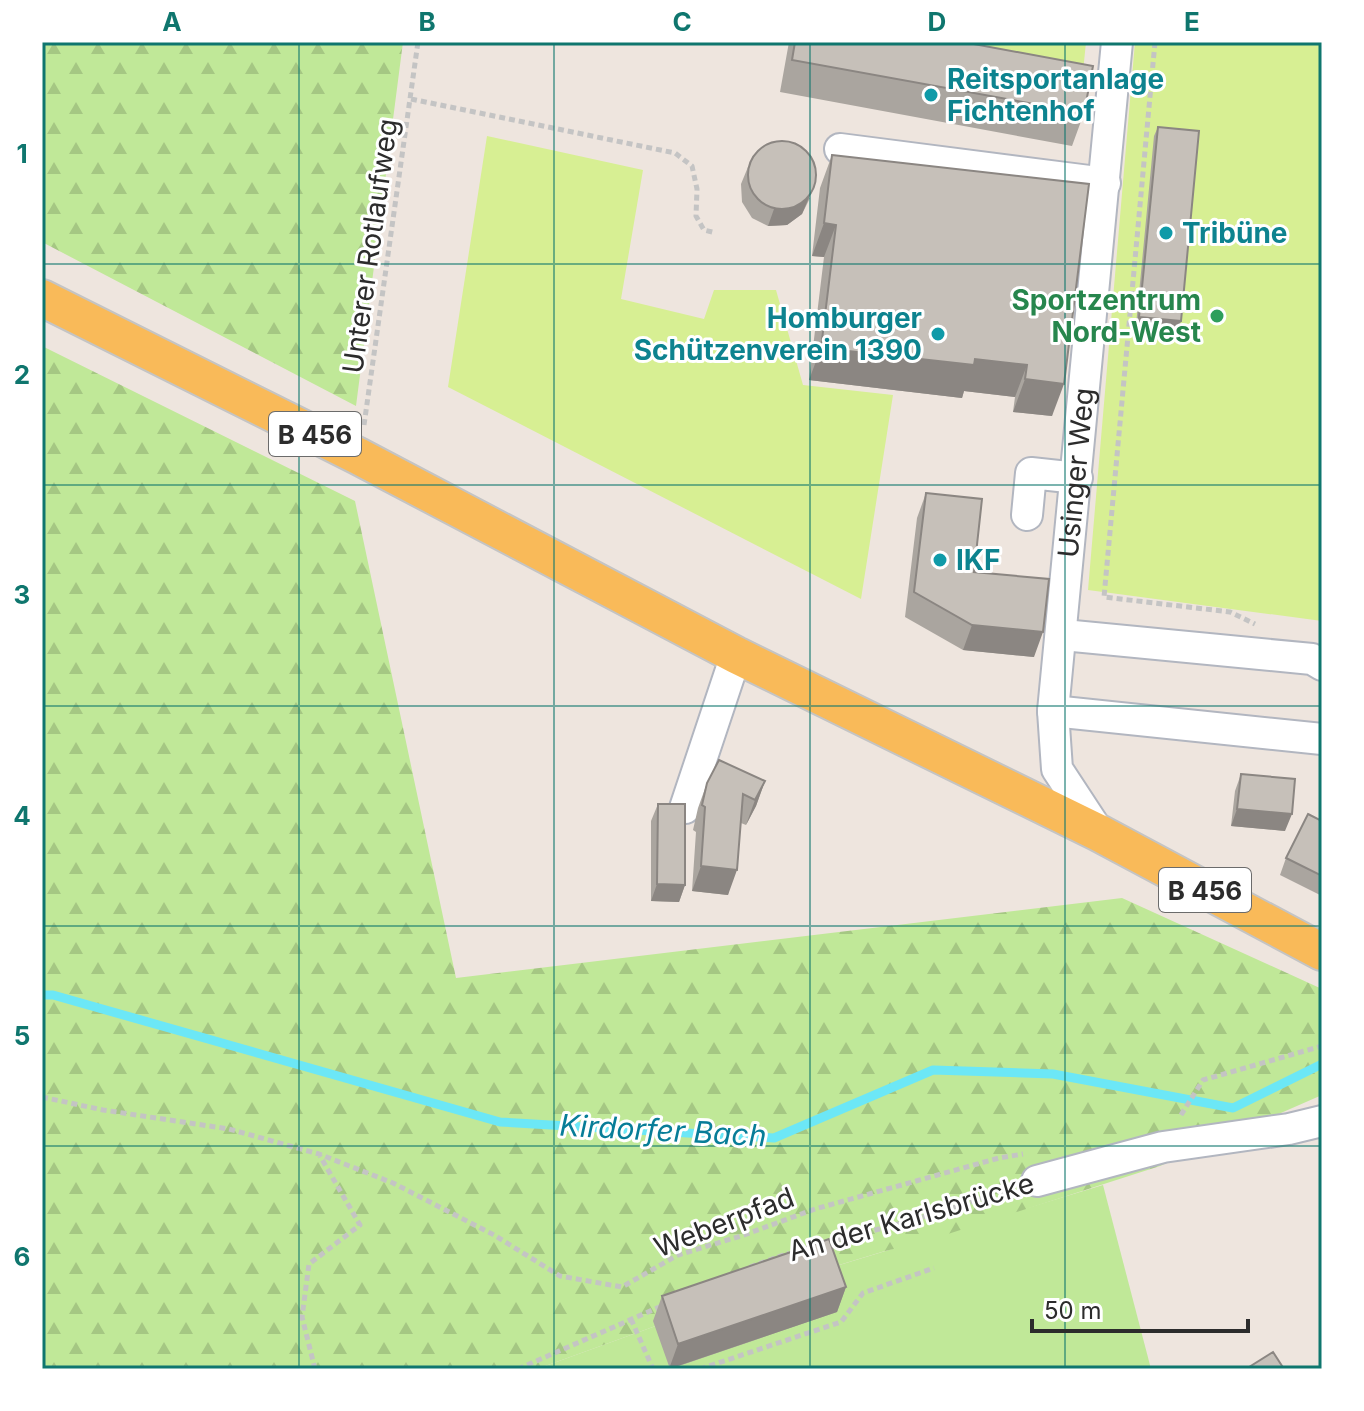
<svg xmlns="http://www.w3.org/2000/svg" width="1364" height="1411" viewBox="0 0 1364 1411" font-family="Inter,sans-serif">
<defs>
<pattern id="forest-firs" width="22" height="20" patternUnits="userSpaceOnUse" patternTransform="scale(2)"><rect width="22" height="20" fill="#c0e898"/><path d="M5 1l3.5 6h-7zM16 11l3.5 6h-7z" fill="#a5c783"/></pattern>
</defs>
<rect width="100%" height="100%" fill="#eee5de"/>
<path fill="#c0e898" d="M1103 1185 1151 1369H537L744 1294Z"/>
<path fill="url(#forest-firs)" d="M42 42H403L356 406 42 242Z
M42 346 355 501 456 978 1122 898 1322 989V1095L1160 1166 923 1242 885 1251 744 1294 537 1369H42Z"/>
<path fill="#d7ef93" d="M954 42H1086L1081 92Z
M1135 42H1322V621L1088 590Z
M487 136 643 170 621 299 704 319 714 290H776L803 385 893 395 861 599 448 387Z"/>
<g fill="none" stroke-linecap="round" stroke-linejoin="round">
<path stroke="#6ce7f6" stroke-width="9" d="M42 995H53L500 1122 774 1138 933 1070 1053 1074 1233 1108 1322 1064"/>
<g stroke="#b2b6c0" stroke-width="34">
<g id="minor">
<path d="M840 149 1105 183"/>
<path d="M1027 515 1031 473 1077 478"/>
<path d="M1063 635 1312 659 1322 665"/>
<path d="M1053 711 1322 739"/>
<path d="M685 808 736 655"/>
<path id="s1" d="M1099 833 1057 769 1053 711 1117 42"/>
<path d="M1037 1181 1163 1147 1289 1129 1322 1121"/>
</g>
</g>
<g stroke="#c4c4c4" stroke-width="40">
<path id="major" d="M42 298 358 456 736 655 1099 833 1322 952"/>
</g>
<path stroke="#c4c4c4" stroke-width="5" stroke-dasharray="6 4" stroke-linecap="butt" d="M1155 42 1104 597 1230 612 1255 624
M411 99 675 153 692 166 697 189 696 216 704 230 716 233
M364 425 418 42
M42 1097 103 1110 229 1129 319 1154 393 1183 494 1235 560 1276 622 1287 678 1255 744 1235 815 1209 999 1158 1023 1154
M1181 1115 1203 1080 1322 1046
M826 1243 917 1219 1012 1189
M750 1267 789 1253
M631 1319 653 1369
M315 1369 302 1317 309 1264 360 1225 320 1156
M518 1369 664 1305
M700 1369 841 1322 863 1293 934 1268"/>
<use href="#minor" stroke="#fff" stroke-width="30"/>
<use href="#major" stroke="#f9ba59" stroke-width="36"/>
</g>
<path fill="#aaa59f" d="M789 42H963L1084 113 1072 146 780 92Z
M1158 127 1181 321 1178 329 1136 325 1154 136Z
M832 155 1089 184 1052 416 1013 412 1015 397 964 391 962 398 809 380 824 257 812 256 820 188Z
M748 167 810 198 802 214 787 225 768 226 752 218 742 202 741 184Z
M926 493 974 572 1034 657 963 650 905 617 917 518Z
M1241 774 1285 831 1231 826 1235 791Z
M765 781 756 806 746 825 741 823 728 895 692 891 696 832 693 830 698 808 707 783Z
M658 804 685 885 679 902 651 901V821Z
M1322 821V896L1280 875 1286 858Z
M846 1287 837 1312 670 1369 653 1321 662 1296Z"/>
<path fill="#8b8682" d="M816 181 802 214 787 225 768 226 774 209Z
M824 223 836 225 824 257 812 256Z
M1139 317 1181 321 1178 329 1136 325Z
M821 348 975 359 1027 365 1015 397 964 391 962 398 809 380Z
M1025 379 1064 384 1052 416 1013 412Z
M972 625 1043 632 1034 657 963 650Z
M765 781 756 806 746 825 755 800Z
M1237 809 1292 814 1285 831 1231 826Z
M701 866 737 870 728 895 692 891Z
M657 884 685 885 679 902 651 901Z
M846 1287 837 1312 669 1369 678 1344Z"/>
<path fill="#c6c0b9" stroke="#8b8682" stroke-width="2" d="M795 42H963L1093 66 1084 113 792 60Z
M1158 127 1199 131 1181 321 1139 317Z
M748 175a34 34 0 1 1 68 0a34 34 0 1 1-68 0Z
M832 155 1089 184 1064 384 1025 379 1027 365 975 359 974 365 821 348 836 225 824 223Z
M926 493 982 499 974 572 1049 579 1043 632 972 625 914 592Z
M719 760 765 781 755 800 743 794 737 870 701 866 705 807 702 805 707 783Z
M1241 774 1295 779 1292 814 1237 809Z
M658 804H685V885L657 884Z
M1308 814 1322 821V876L1286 858Z
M829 1239 846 1287 678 1344 662 1296Z
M1273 1352 1284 1369H1246Z"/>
<path fill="none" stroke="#0f766e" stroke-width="2" stroke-opacity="0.55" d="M299 42V1369M554 42V1369M810 42V1369M1065 42V1369M42 264H1322M42 485H1322M42 706H1322M42 926H1322M42 1146H1322"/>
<g fill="#0f9aa8" stroke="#fff" stroke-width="3">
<circle cx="931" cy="95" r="8"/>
<circle cx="1166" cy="233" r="8"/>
<circle cx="938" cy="334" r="8"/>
<circle cx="940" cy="560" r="8"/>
</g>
<circle fill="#2e9e5b" stroke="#fff" stroke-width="3" cx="1217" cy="316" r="8"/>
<g text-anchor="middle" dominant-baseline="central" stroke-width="6" stroke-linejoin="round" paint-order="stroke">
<g fill="#fff" stroke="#6b6b6b" stroke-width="2">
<rect x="269" y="412" width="92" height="44" rx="6"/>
<rect x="1159" y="868" width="92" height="44" rx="6"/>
</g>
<g font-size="26" font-weight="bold" fill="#2c2c2c">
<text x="315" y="434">B 456</text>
<text x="1205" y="890">B 456</text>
</g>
<g font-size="28" font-weight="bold" fill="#0d838f" stroke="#fff" text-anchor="start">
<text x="947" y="79">Reitsportanlage<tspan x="947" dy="32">Fichtenhof</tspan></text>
<text x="1182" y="233">Tribüne</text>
<text x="922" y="318" text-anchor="end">Homburger<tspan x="922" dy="32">Schützenverein 1390</tspan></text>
<text x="956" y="560">IKF</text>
</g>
<g font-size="28" fill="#2c2c2c" stroke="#fff">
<text transform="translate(370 246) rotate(-82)">Unterer Rotlaufweg</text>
<text stroke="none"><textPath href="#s1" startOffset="374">Usinger Weg</textPath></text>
<text transform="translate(911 1217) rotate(-16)">An der Karlsbrücke</text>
<text transform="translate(724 1222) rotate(-21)">Weberpfad</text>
</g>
<g font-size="28" font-weight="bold" fill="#27864d" stroke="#fff" text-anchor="end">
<text x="1201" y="300">Sportzentrum<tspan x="1201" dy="32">Nord-West</tspan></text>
</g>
<g font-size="30" font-style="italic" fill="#077d98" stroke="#fff">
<text transform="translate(663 1130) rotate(3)">Kirdorfer Bach</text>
</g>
</g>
<rect width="1364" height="1411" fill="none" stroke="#ffffff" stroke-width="88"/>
<path d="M1032 1319v12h216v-12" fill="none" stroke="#2c2c2c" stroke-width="4"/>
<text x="1044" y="1319" font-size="24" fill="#2c2c2c" stroke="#ffffff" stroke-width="6" paint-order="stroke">50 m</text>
<rect x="44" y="44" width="1276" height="1323" fill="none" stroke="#0f766e" stroke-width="3"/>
<g font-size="26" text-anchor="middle" font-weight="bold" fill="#0f766e">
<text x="172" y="31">A</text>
<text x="427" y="31">B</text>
<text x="682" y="31">C</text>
<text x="937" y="31">D</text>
<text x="1192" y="31">E</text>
<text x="22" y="163">1</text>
<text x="22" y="384">2</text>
<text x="22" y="604">3</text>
<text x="22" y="825">4</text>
<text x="22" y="1045">5</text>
<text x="22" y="1266">6</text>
</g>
</svg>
